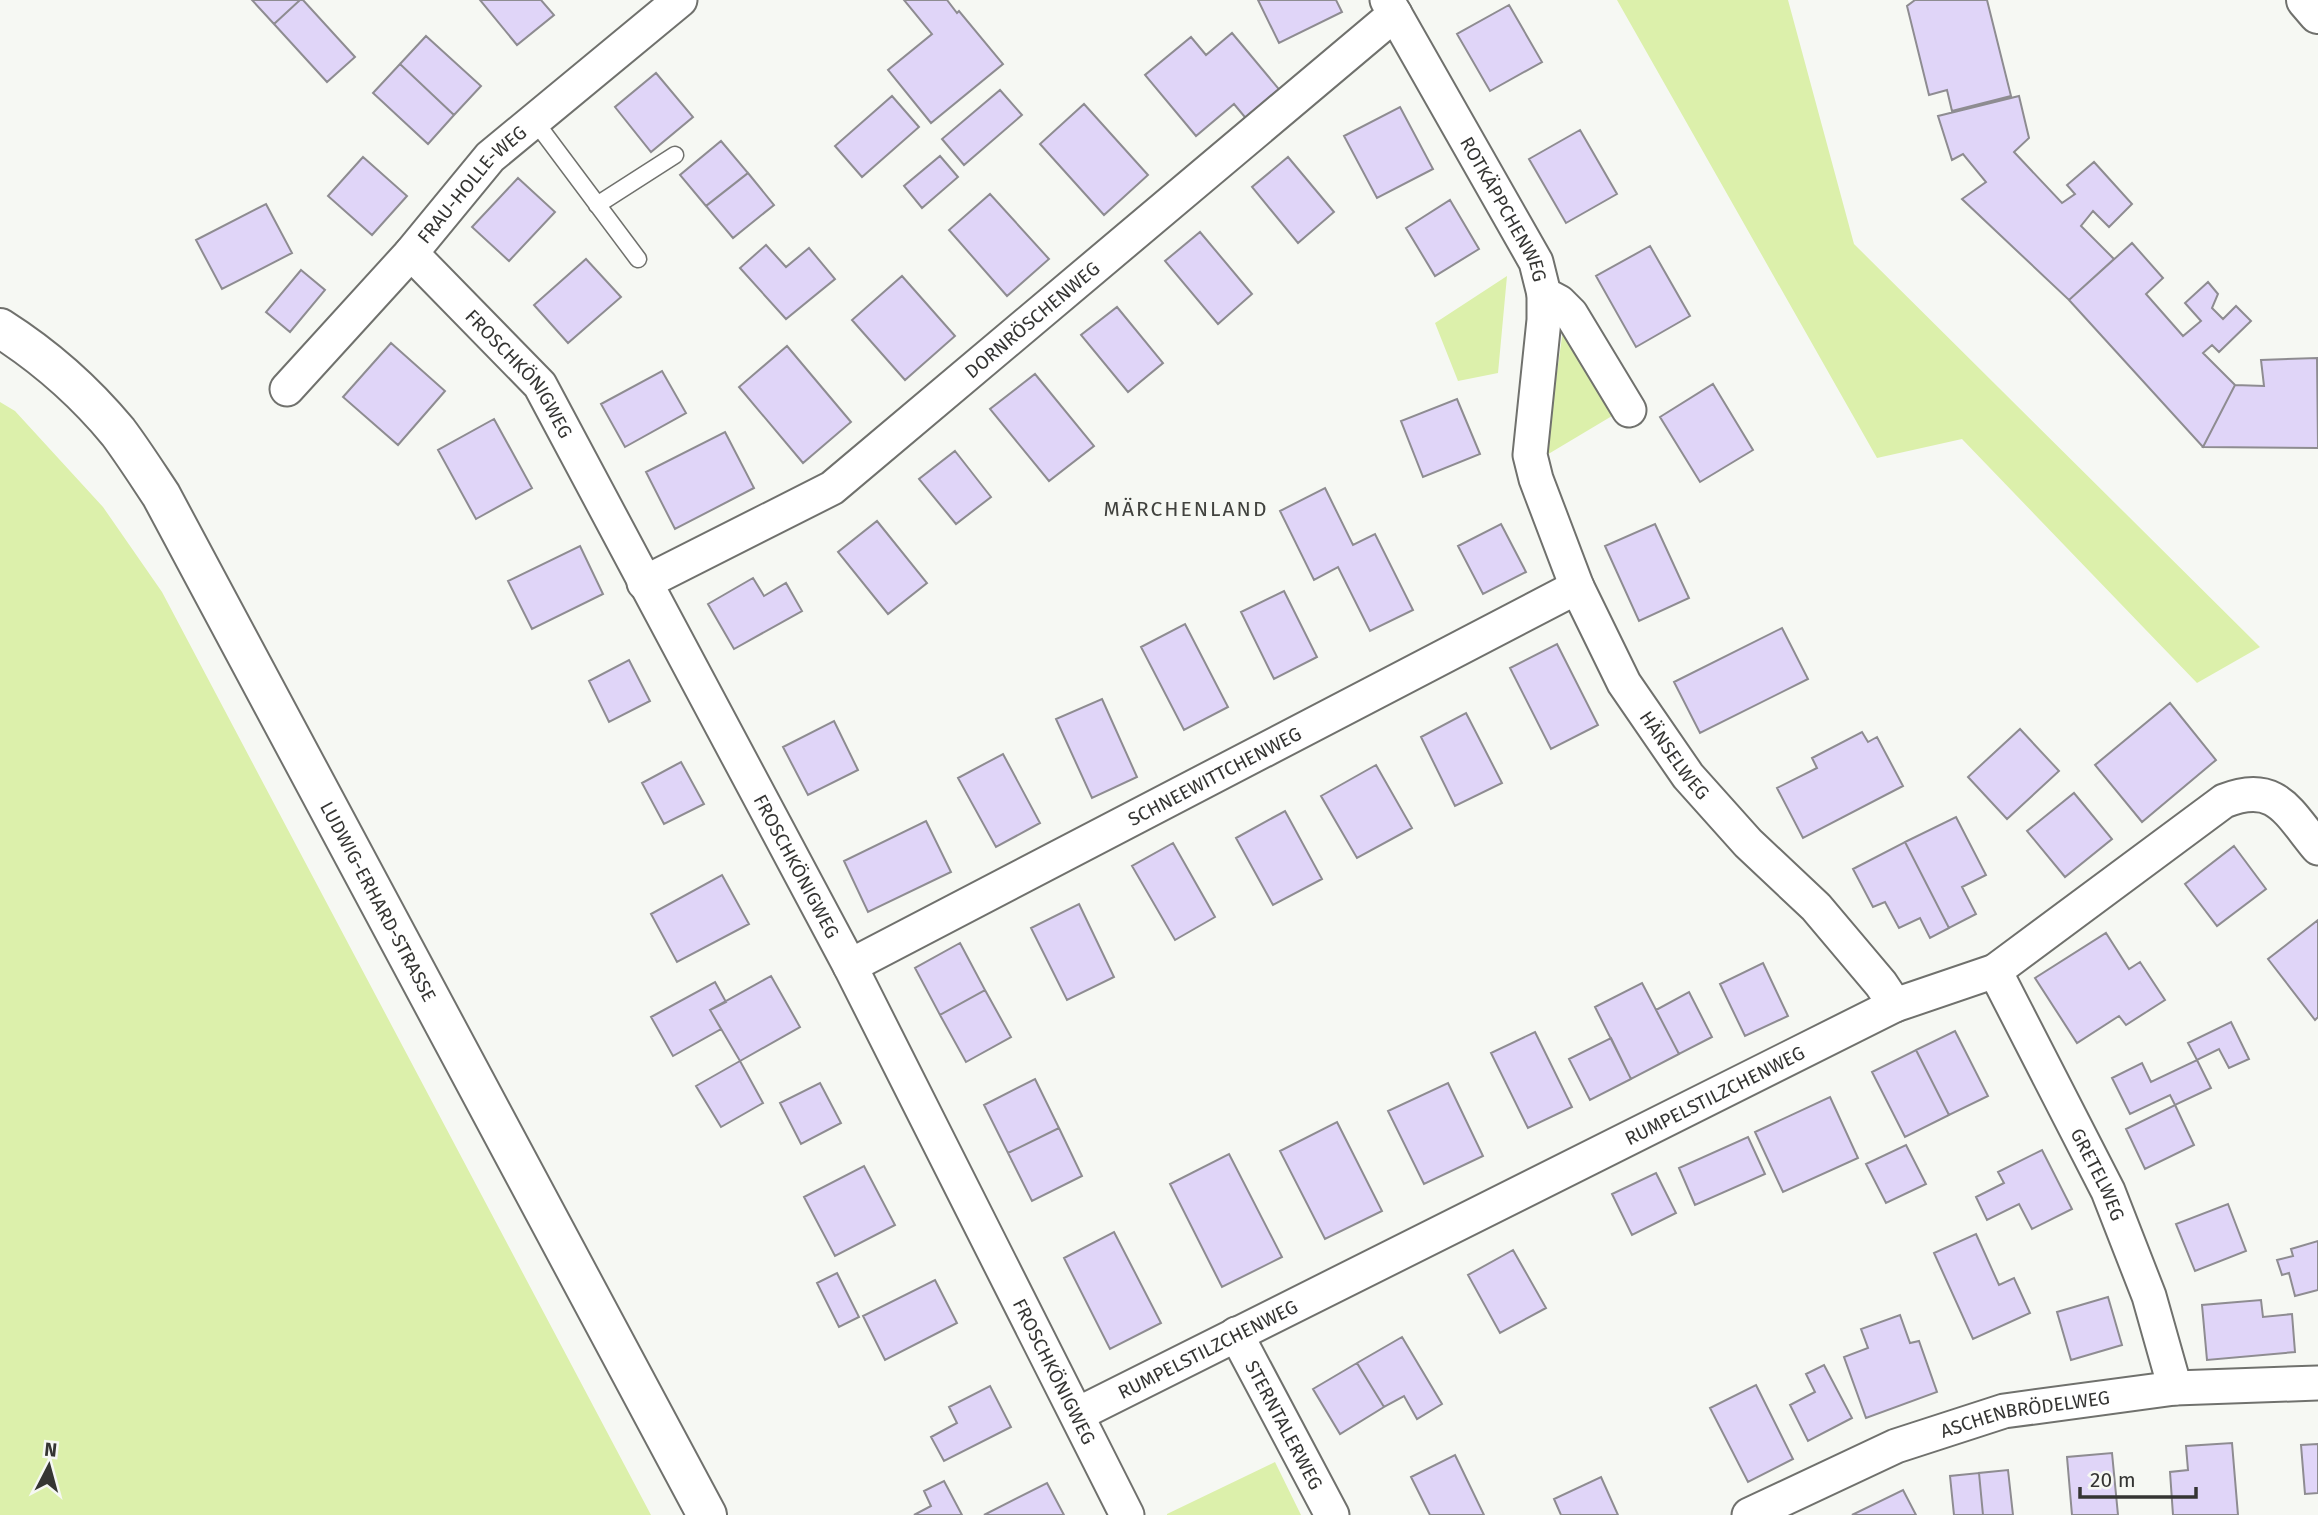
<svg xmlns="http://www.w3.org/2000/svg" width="2318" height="1515" viewBox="0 0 2318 1515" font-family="'Fira Sans',sans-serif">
<rect width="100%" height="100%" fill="#f6f8f3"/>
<path fill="#dcf0ab" d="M1617 0H1788L1854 244 2260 647 2197 683 1962 439 1877 458Z
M1507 276 1498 373 1458 381 1435 323Z
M1563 330 1617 413 1545 456Z
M0 402 15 411 103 507 162 592 651 1515H0Z
M1275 1462 1301 1515H1167V1514Z"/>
<path fill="#e0d5f8" stroke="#8e8c91" stroke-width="2" d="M252 0H300L274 24Z
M300 0H303L355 57 327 82 274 24Z
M480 0H541L554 15 517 45Z
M904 0H947L957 13 959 11 1003 64 931 123 888 70 932 34Z
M1258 0H1336L1342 12 1279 43Z
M1915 0H1987L2011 96 1952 111 1947 90 1929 95 1907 6Z
M1509 5 1542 62 1490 91 1457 34Z
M1232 33 1283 94 1249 122 1234 104 1196 136 1145 75 1191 37 1206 55Z
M426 36 481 86 454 115 400 64Z
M400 64 454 115 428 144 373 93Z
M656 73 693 117 651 152 615 107Z
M1000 90 1022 115 964 165 942 139Z
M892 96 919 127 862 177 835 146Z
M2019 96 2029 138 2014 152 2062 203 2075 194 2067 185 2094 162 2132 204 2109 227 2093 211 2081 226 2114 259 2069 300 1962 199 1986 182 1963 154 1952 160 1938 116Z
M1084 104 1148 175 1104 215 1040 144Z
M1400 107 1433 169 1377 198 1344 136Z
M1580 130 1617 194 1566 223 1529 159Z
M721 141 748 173 706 206 680 175Z
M940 156 958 177 922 208 904 186Z
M363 157 407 196 372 235 328 196Z
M1288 157 1334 212 1298 243 1252 187Z
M748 173 774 205 733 238 706 206Z
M518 178 555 212 509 261 472 227Z
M990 194 1049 259 1007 296 949 230Z
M1450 200 1479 249 1435 276 1406 228Z
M266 204 292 253 222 289 196 240Z
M1200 232 1252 294 1218 324 1165 261Z
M2132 243 2163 278 2146 294 2183 336 2201 321 2185 303 2208 282 2218 294 2212 308 2223 319 2236 306 2251 321 2219 352 2212 345 2203 353 2235 385 2203 447 2069 300Z
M766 245 786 267 809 248 835 279 786 319 740 268Z
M1650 246 1690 316 1636 347 1596 276Z
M586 259 621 297 568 343 534 305Z
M301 270 325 290 290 332 266 312Z
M902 276 955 336 905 380 852 320Z
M1117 307 1163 363 1128 392 1081 335Z
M391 343 445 391 398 445 343 397Z
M787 346 851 422 803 463 739 387Z
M2317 358 2318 448 2203 447 2235 385 2264 386 2261 360Z
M662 371 686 413 625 447 601 404Z
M1035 374 1094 446 1049 481 990 409Z
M1713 384 1753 450 1700 482 1660 417Z
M1457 399 1480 454 1423 477 1401 421Z
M494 419 532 488 476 519 438 450Z
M725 432 754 488 675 529 646 472Z
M955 451 991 497 956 524 919 479Z
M1325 488 1353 545 1375 534 1413 610 1370 631 1338 567 1314 580 1280 511Z
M877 521 927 583 888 614 838 552Z
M1501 524 1526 572 1483 594 1458 546Z
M1655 524 1689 598 1639 621 1605 546Z
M580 546 603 594 532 629 508 581Z
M753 578 764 596 786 583 802 611 734 649 708 604Z
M1284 591 1317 657 1274 679 1241 612Z
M1185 624 1228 707 1184 730 1141 647Z
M1782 628 1808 679 1700 733 1674 682Z
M1557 644 1598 725 1551 749 1510 668Z
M629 660 650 701 609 722 589 681Z
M1102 699 1137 777 1092 798 1056 719Z
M2170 703 2216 760 2142 822 2095 765Z
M1466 713 1502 783 1455 806 1421 737Z
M834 721 858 770 808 795 783 747Z
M2020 729 2059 771 2007 819 1968 777Z
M1862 732 1868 742 1877 737 1903 786 1803 838 1777 788 1817 768 1812 758Z
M1003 754 1040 823 996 847 958 778Z
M681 762 704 804 664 824 642 783Z
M1376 765 1412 828 1357 858 1321 796Z
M2074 793 2112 839 2065 877 2027 831Z
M1285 811 1322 879 1273 905 1236 838Z
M1956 817 1986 875 1962 887 1976 914 1949 928 1905 842Z
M926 821 951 872 868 912 844 861Z
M1905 842 1949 928 1930 938 1920 918 1899 928 1885 902 1873 907 1853 869Z
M1173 843 1215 917 1175 940 1132 866Z
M2234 846 2266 889 2217 926 2185 884Z
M722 875 749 924 677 962 651 914Z
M1079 904 1114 977 1067 1000 1031 928Z
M2318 920V1017L2315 1020 2268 959Z
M2106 933 2129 969 2140 962 2165 1000 2126 1025 2119 1016 2077 1043 2035 978Z
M960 943 985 990 940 1015 915 968Z
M1763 963 1788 1016 1745 1036 1720 984Z
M771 976 800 1027 740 1061 710 1010Z
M715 982 726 1002 710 1010 721 1029 673 1056 651 1017Z
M1642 983 1679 1054 1631 1079 1595 1007Z
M985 990 1011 1037 966 1062 940 1015Z
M1689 992 1712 1037 1679 1054 1656 1010Z
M2231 1022 2249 1059 2229 1068 2219 1049 2197 1060 2188 1043Z
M1955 1031 1988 1096 1949 1115 1916 1050Z
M1535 1032 1572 1107 1528 1128 1491 1053Z
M1611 1038 1631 1079 1590 1100 1569 1059Z
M1916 1050 1949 1115 1905 1137 1872 1072Z
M2197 1060 2211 1088 2175 1105 2170 1095 2130 1114 2112 1078 2142 1063 2151 1082Z
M740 1061 763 1103 721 1127 696 1086Z
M1035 1079 1059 1128 1008 1153 984 1105Z
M820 1083 841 1123 801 1144 780 1103Z
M1448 1083 1483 1156 1424 1184 1388 1111Z
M1830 1097 1858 1158 1783 1192 1755 1132Z
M2175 1105 2194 1145 2145 1169 2126 1129Z
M1337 1122 1382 1211 1325 1239 1280 1151Z
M1059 1128 1082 1176 1032 1201 1008 1153Z
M1748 1137 1765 1174 1695 1205 1679 1168Z
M1906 1145 1926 1184 1886 1203 1866 1164Z
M2042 1150 2072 1209 2032 1229 2019 1204 1987 1220 1976 1197 2004 1183 1998 1172Z
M1229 1154 1282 1257 1222 1287 1170 1184Z
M864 1166 895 1225 835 1256 804 1197Z
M1656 1173 1676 1213 1632 1235 1612 1194Z
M2228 1204 2246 1251 2195 1271 2176 1224Z
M1114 1232 1161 1323 1110 1349 1064 1258Z
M1976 1234 1999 1285 2014 1278 2030 1313 1973 1339 1934 1253Z
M2318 1241V1290L2295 1296 2289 1273 2282 1275 2277 1260 2293 1256 2291 1249Z
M1513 1250 1546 1308 1500 1333 1468 1275Z
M837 1273 859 1317 839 1327 817 1283Z
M935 1280 957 1323 885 1360 863 1316Z
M2108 1297 2122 1345 2071 1360 2057 1312Z
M2261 1300 2263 1317 2292 1314 2295 1352 2207 1360 2202 1305Z
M1900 1315 1910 1343 1919 1341 1937 1392 1866 1418 1844 1357 1868 1348 1861 1329Z
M1402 1337 1442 1404 1417 1419 1404 1396 1384 1407 1357 1363Z
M1357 1363 1384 1407 1340 1434 1313 1389Z
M1824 1365 1852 1418 1808 1441 1790 1405 1815 1392 1806 1374Z
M1756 1385 1793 1459 1748 1482 1710 1408Z
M990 1386 1011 1427 944 1461 931 1437 957 1423 949 1407Z
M2232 1443 2238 1515H2173L2170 1472 2188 1470 2186 1446Z
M2318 1444V1493L2305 1494 2301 1445Z
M2112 1453 2118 1515H2072L2067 1457Z
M1455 1455 1484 1515H1430L1411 1477Z
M2008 1470 2013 1515H1983L1979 1473Z
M1979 1473 1983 1515H1954L1950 1476Z
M1601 1477 1618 1515H1561L1554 1499Z
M944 1481 962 1515H914L931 1506 924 1491Z
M1047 1483 1064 1515H984Z
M1903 1490 1916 1515H1852Z"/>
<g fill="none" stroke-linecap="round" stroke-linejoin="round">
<g stroke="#70716d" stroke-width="19">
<path id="service" d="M534 120 638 259
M597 205 675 155"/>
</g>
<g stroke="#70716d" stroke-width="37">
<g id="minor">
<path id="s1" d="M1387 0 1536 262 1544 294 1559 302 1571 314 1629 410"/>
<path id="s2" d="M411 253 540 385 850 966 1127 1515"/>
<path id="s3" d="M1544 294V320L1530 455 1536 479 1577 587 1624 683 1688 776 1748 843 1816 907 1881 984 1895 1005"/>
<path id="s4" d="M287 389 411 253 490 157 680 0"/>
<path id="s5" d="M644 583 832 488 1395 14"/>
<path id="s6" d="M850 966 1577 587"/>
<path id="s7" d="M1995 971 2108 1191 2149 1296 2175 1388"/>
<path id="s8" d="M1236 1334 1332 1515"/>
<path id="s9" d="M1078 1414 1895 1005 1995 971 2224 801C2276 780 2288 812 2318 848"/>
<path id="s10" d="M1749 1515 1896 1446 2004 1411 2175 1388 2318 1383"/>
</g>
</g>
<g stroke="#70716d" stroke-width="42">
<path id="tertiary" d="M2306 0 2318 14"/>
</g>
<g stroke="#70716d" stroke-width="42">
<g id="secondary">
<path id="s11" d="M0 328C44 356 84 391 118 432 133 452 147 474 161 495L707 1515"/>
</g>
</g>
<use href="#service" stroke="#fff" stroke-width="16"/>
<use href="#minor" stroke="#fff" stroke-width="33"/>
<use href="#tertiary" stroke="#fff" stroke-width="38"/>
<use href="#secondary" stroke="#fff" stroke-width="38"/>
</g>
<g text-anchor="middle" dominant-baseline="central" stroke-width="7" stroke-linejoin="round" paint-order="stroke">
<g font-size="19" fill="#353533" stroke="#f6f8f3">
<text stroke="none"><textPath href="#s4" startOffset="276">FRAU-HOLLE-WEG</textPath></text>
<text stroke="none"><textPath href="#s1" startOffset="240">ROTKÄPPCHENWEG</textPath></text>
<text stroke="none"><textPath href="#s5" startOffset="472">DORNRÖSCHENWEG</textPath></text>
<text stroke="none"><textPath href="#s2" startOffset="163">FROSCHKÖNIGWEG</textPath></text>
<text stroke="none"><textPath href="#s3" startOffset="497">HÄNSELWEG</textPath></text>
<text stroke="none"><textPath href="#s6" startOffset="411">SCHNEEWITTCHENWEG</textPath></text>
<text stroke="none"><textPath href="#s2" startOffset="730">FROSCHKÖNIGWEG</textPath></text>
<text stroke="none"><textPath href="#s11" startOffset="695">LUDWIG-ERHARD-STRASSE</textPath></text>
<text stroke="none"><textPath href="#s9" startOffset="712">RUMPELSTILZCHENWEG</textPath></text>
<text stroke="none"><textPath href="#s7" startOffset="228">GRETELWEG</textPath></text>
<text stroke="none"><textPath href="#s9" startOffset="145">RUMPELSTILZCHENWEG</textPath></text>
<text stroke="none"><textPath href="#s2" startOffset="1297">FROSCHKÖNIGWEG</textPath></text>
<text stroke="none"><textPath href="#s10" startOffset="296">ASCHENBRÖDELWEG</textPath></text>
<text stroke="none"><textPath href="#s8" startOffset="103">STERNTALERWEG</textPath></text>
</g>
<g font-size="21" letter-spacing="2" fill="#41423e" stroke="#f6f8f3">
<text x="1186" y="509">MÄRCHENLAND</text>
</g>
</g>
<g transform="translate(49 1466) rotate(6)" stroke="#f6f8f3" stroke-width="5" paint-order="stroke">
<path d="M0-5L12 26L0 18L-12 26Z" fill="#353533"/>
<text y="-10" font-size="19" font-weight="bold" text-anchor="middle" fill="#353533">N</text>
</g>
<path d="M2080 1487v10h116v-10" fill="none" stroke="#353533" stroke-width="3.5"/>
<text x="2090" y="1487" font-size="21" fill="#353533" stroke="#f6f8f3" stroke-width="5" paint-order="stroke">20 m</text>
</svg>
